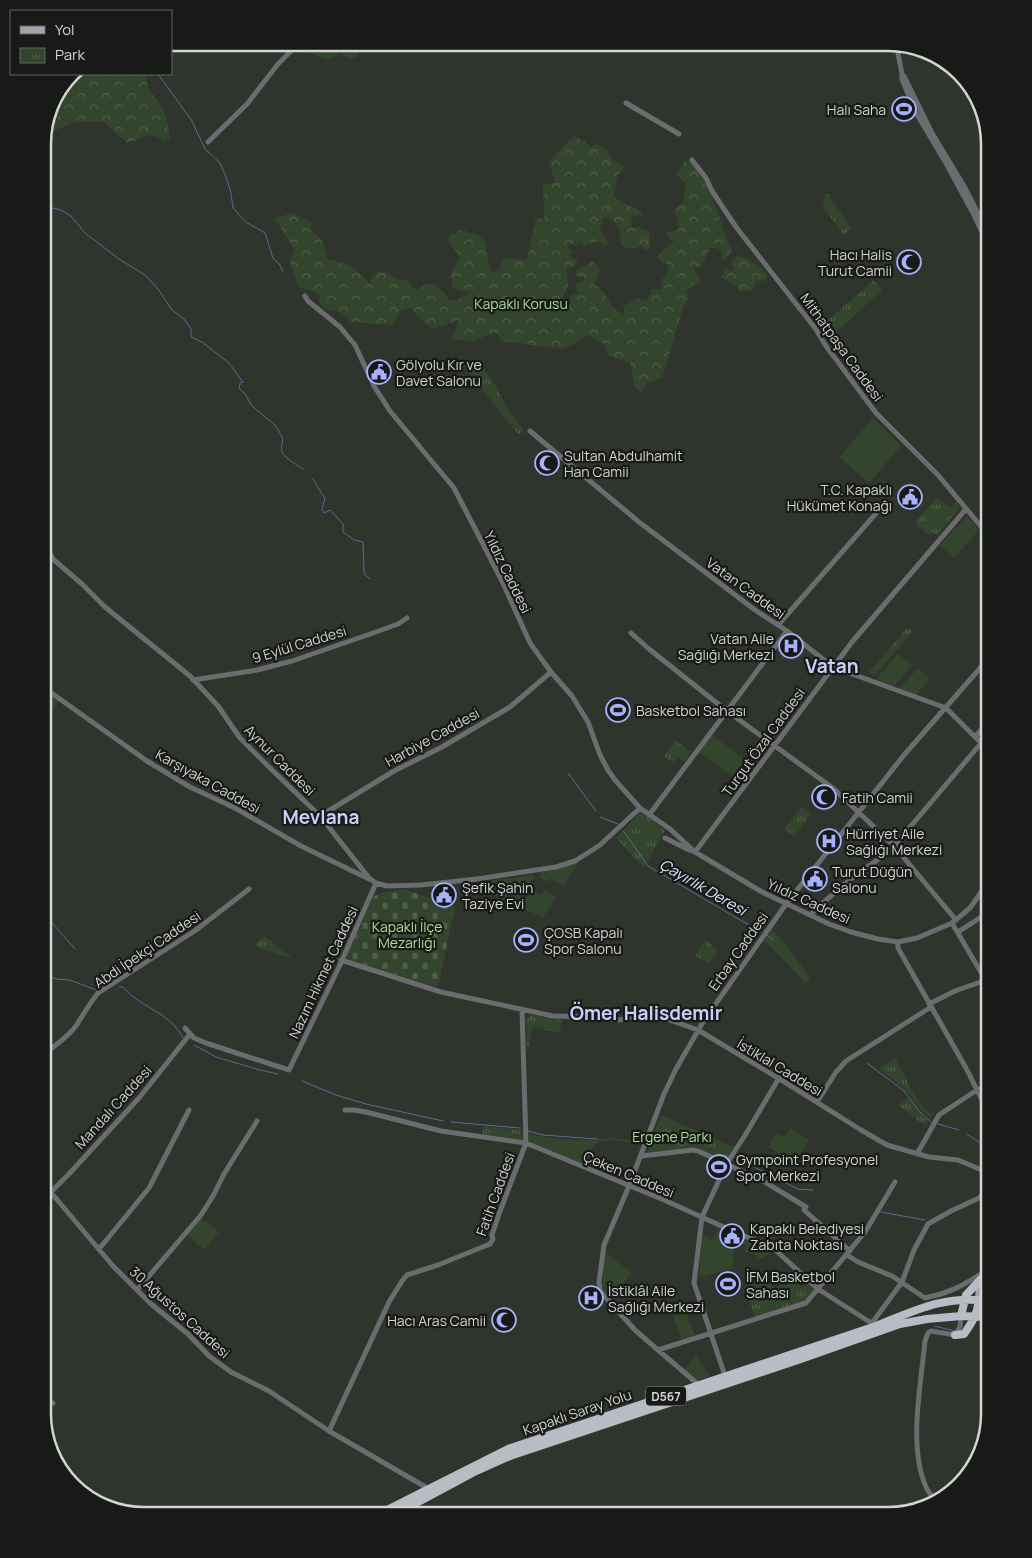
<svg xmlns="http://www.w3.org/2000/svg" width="1032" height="1558" viewBox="0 0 1032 1558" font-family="Manrope,sans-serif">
<defs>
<pattern id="forest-crowns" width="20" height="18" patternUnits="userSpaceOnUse" patternTransform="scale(1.25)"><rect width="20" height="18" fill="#34452d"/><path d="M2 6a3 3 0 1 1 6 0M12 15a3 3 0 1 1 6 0" fill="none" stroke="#505f4a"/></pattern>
<pattern id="cemetery-stones" width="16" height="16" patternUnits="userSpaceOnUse" patternTransform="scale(1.25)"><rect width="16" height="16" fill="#34452d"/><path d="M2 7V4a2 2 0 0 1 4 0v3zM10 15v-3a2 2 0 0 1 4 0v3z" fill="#505f4a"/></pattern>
<pattern id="park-tufts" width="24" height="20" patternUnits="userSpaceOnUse" patternTransform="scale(1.25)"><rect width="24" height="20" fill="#34452d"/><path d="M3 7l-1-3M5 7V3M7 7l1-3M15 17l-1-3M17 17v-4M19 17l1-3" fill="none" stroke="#505f4a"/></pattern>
</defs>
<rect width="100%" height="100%" fill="#2f342d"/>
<path fill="#34452d" d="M873 418 901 446 869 483 839 457Z
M967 516 979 530 954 558 940 545Z
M898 654 913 665 895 685 891 687 877 682 876 679Z
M918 668 930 679 916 695 899 689Z
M43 689 59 701 43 723Z
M711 734 753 766 741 783 698 751Z
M579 862 563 886 551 878 548 882 539 877 540 873Z
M535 875 516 905 483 891 480 887 485 881Z
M532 890 542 896 545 890 557 897 543 917 520 908Z
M772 929 786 944 810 978 805 984 796 973 764 941Z
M790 1128 809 1140 795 1163 768 1147 777 1133 784 1137Z
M528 1134 545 1137 575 1140H591L613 1138 641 1142 640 1144C626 1142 606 1137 594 1145L586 1165 529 1141Z
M201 1218 219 1232 204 1250 187 1235Z
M720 1229 724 1231V1233L726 1234 728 1232 730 1233 726 1243 732 1246 735 1240H736L732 1268 699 1278 702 1233 711 1240Z
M743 1238 771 1250 770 1254 762 1258 757 1259V1256L744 1251 746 1245 741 1243Z
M606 1253 632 1273 611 1298 605 1293 602 1286 605 1254Z
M686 1312 695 1336 682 1341 673 1316Z
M696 1356 710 1376 698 1380 684 1369Z"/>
<path fill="url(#forest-crowns)" d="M307 43H361L357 47 358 56 351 59 340 53 327 60 306 51Z
M71 74H145L148 88 163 109 167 120 170 138 163 142C147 128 145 140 127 143L104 122H75L51 132H44L50 105Z
M574 136 586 142 591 147 597 144 606 149 612 159 625 166 618 175 613 196 625 204 641 211 642 216 631 215 632 227H639L648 231 650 236V249L644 250 641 246C634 250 628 250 622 245 621 235 618 222 608 217L603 218 600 231 606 238 608 243 605 246C597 238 592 242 584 246L582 242 575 245 569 244 568 248 573 252 569 257 578 260 575 266 567 268 568 286 560 303 563 309 566 304 571 303 570 295 579 293 576 291 575 284 581 283 586 278 576 276V270L593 262 600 269 594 285C610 292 606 308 624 314V306L638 298 647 301 652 289 661 290 662 279 667 274 668 265 659 260 657 257 668 246 675 242 668 238 667 232 677 230 679 220 674 211 683 202 686 183 676 175 685 161 693 160C700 173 707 186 713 199 720 217 724 234 732 251L725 261 721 259V250L710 247 701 267 694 268 701 283 693 285 686 291 689 298 684 305 665 370 661 378 646 383 642 392 635 388 630 363 608 355 604 344 587 335 571 346 562 349 501 341 497 333C487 334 479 340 469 341 463 341 457 340 452 339L459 320 432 329 409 308 402 309 392 325 351 322 340 312 324 309 318 300 321 295 298 286 289 260 295 250 274 218 293 213 312 223 311 229 322 241 328 259C345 262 360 270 370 285L372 276 377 272 389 273 395 279 409 281 412 287 419 289 425 284H435L448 297 446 300 456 301 470 293 452 288 451 273 460 258 448 240 451 234 456 233V231L465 229 466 232C495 235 483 255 492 272L500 270 501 260 508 258 527 260 536 218 544 219 543 184 555 183 549 161Z
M738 255C750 261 763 265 768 278L764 281H756L753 290 739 292 737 286 723 279 721 276 724 275V269L728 268 730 272 735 270 731 263Z"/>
<path fill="url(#cemetery-stones)" d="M404 889 455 907 438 987 349 960 347 955 374 896 381 893Z"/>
<path fill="url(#park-tufts)" d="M826 193 828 194 851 228 845 234H843L822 206Z
M874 280 882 290 828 340 819 328Z
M467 359C488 362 501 400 512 415 515 421 520 425 524 430L523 433 518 434 463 365V362Z
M937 497 950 507 956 502 960 508 937 535 932 532 929 535 915 523Z
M907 628 913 631 874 676 869 672Z
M675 740 691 752 684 762 678 757 673 763 664 756Z
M801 807H803L811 815 795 835 793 836 786 830 785 828Z
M640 812H642L665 830 644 868 616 838Z
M263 937H265L291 957 290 958 257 947 256 945Z
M706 940 718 951 709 963 695 956Z
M531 1015 561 1020 562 1022 559 1033 533 1027 528 1049H527L526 1020Z
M895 1058C906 1077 915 1102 933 1115L931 1118 922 1111 906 1091 879 1068Z
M907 1097 928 1122 925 1126 899 1105Z
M661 1115 733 1147 727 1158 721 1156 720 1158 695 1147 647 1153 653 1135 656 1137 658 1133 655 1131Z
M483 1126 521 1130 523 1140 482 1134Z
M766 1280 776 1288 796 1281 802 1288 808 1283 814 1288 804 1301 755 1317 745 1289 746 1287Z"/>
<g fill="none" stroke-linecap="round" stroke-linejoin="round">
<path stroke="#606795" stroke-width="1" d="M158 74 192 121 205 149 220 163 226 177 231 193 233 208 246 222 265 233 273 258 280 265 283 272
M43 210 53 208 61 210 71 216 85 233 119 259 145 275 158 289 172 310 185 320 191 329V337L202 342 229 363 243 382 240 383 239 388 245 394 252 406 275 425C277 429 279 431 281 435 285 441 279 448 283 454 287 459 298 466 303 469
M312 478C317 484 319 491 325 498L322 509 324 513 330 510 343 524V532L354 540 363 542 364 571 365 575 370 579
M568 773 596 811
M600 817 618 824
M623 831 627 836 648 866 759 931
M43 911C53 925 64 936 75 949
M767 935 773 940
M43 973 56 979 70 980 96 990
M119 987H123C127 991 130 995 135 998 152 1011 173 1017 183 1038
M194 1045 216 1057 260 1070 278 1074
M867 1063 904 1091 920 1112 931 1122
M302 1081 336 1095 366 1104 443 1121
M451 1122 520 1128
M938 1124 959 1130
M528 1131 543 1135 597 1139
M967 1134 989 1149
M638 1138 642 1139
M734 1157 798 1189 813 1190
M881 1212 925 1220
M981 1321H989
M934 1326 955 1331"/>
<path stroke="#6b6c70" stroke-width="5" d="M896 43 902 74V79L915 111 947 165 974 215 989 247
M904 76 932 133 964 186 989 235
M626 103 679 134
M208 142 247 104 278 64 299 43
M692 160 706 178 712 191 736 227 815 328 826 346 876 413 938 475 989 536
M305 296 308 301 340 327 355 345 374 386 390 411 454 488 502 581 530 643 551 672 572 696 588 722 600 755 608 770 615 780 640 808 670 829 695 852 762 892 829 924 851 932 878 939 898 942 917 938 952 923 970 908 989 881
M530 431 639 522 755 610 787 631 833 667 946 708 989 751
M43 544 54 560 82 584 105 607 190 676 218 706 240 738 268 766 320 816 370 879 376 883 387 886 421 885 477 879 556 867 575 861 600 845 640 808
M778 625 886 502
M631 633 649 649 727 711 834 789 894 846 956 920
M193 680 257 670 292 661 373 633 398 624 407 618
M43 687 147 761 190 787 235 808 301 846 369 879
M975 737 989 721
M649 815 787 631
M320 816 394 771 442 747 510 707 551 672
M665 838 689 850 695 852 852 642 966 509
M810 915C826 900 842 885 860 872 872 864 883 857 894 846L982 742
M952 923 989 986
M958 932 989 912
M898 942V948L966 1068 987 1110
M341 960 441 992 553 1016 594 1017 620 1020 647 1012 698 1030 783 1081 861 1130 887 1145 929 1157 958 1160 989 1173
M929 1004 955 991 989 979
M185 1028 194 1038 206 1043 289 1070 339 967 376 883
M43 1055C54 1046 67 1038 76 1026 83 1015 89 1004 98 993L196 930 249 889
M817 1102 836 1072 846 1061 931 1007
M345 1110H354L366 1112 441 1131 526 1143 664 1200 739 1234 771 1246 818 1289 876 1326
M917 1154 939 1115 977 1090 989 1085
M641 1156 693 1150 698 1151 763 1181 806 1207
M43 1183 113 1266 151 1304 188 1334 209 1356 231 1372 269 1391 329 1431 429 1489
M43 1200 68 1175 139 1098 190 1034
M804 1210 850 1251
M99 1249 149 1188 189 1110
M847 1255 858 1262 892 1276 925 1298C953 1292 964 1285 987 1270
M137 1290 201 1215 213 1196 224 1174 257 1121
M872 1323 902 1282 914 1250 928 1224 951 1211 979 1198 989 1186
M658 1350 806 1303 865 1232 895 1182
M725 1376 694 1283 702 1217 727 1163 744 1137 779 1078
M699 1385 658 1350 635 1330 600 1291 599 1282 604 1245 629 1186 664 1094 676 1069 703 1022 786 904 904 755 989 658
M43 1399 53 1403
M329 1431 389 1302 402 1281 407 1275 438 1265 490 1244 493 1239 492 1235 499 1214 526 1143 522 1010
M936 1503C933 1497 928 1492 926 1487 908 1447 921 1384 925 1341L928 1333 931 1331 955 1335 960 1327 961 1316"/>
<path stroke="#a4a5ad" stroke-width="6" d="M978 1300 979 1285 989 1268"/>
<path stroke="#babcc5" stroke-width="8" d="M961 1316 966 1295 982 1278
M955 1335 964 1334C971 1324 979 1312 978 1300
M377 1515 508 1449 876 1326C916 1310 945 1295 989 1301
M394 1515 476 1471 510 1456 801 1359 900 1324 927 1319 961 1316 989 1317"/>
</g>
<defs>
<g id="stadium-ring" transform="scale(1.25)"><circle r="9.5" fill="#181a17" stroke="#a7b1fc" stroke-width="1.5"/><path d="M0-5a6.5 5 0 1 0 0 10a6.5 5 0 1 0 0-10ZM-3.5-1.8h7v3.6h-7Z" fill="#a7b1fc"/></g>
<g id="mosque-ring" transform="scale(1.25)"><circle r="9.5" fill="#181a17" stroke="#a7b1fc" stroke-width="1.5"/><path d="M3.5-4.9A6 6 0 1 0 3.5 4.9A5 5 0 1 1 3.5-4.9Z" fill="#a7b1fc"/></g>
<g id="civic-ring" transform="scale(1.25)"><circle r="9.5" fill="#181a17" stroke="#a7b1fc" stroke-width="1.5"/><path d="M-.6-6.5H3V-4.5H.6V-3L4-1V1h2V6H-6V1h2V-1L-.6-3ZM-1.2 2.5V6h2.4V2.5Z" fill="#a7b1fc"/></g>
<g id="hospital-ring" transform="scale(1.25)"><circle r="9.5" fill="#181a17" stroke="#a7b1fc" stroke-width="1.5"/><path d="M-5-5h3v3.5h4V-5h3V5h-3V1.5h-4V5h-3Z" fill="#a7b1fc"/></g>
</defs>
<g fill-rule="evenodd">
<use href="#stadium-ring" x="904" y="109"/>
<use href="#mosque-ring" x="909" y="262"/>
<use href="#civic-ring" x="379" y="372"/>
<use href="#mosque-ring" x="547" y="463"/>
<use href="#civic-ring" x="910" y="497"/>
<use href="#hospital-ring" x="791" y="646"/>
<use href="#stadium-ring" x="618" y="710"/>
<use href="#mosque-ring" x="824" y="797"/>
<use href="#hospital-ring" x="829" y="841"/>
<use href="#civic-ring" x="815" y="879"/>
<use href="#civic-ring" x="444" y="895"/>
<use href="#stadium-ring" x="526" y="940"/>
<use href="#stadium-ring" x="719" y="1167"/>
<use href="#civic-ring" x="732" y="1236"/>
<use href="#stadium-ring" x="728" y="1284"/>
<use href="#hospital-ring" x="591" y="1298"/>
<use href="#mosque-ring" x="504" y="1320"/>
</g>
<g text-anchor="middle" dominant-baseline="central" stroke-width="4.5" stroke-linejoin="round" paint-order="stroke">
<rect fill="#181a17" stroke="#9a9c98" stroke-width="1" x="646" y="1386.5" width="40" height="19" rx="4"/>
<g font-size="12" font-weight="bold" fill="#d1d4d0">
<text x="666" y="1396">D567</text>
</g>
<g font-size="14" fill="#d1d4d0" stroke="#181a17" text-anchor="start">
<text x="886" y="109" text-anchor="end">Halı Saha</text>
<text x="892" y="254" text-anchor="end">Hacı Halis<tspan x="892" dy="16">Turut Camii</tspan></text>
<text x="396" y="364">Gölyolu Kır ve<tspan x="396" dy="16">Davet Salonu</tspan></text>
<text x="564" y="455">Sultan Abdulhamit<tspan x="564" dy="16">Han Camii</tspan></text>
<text x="892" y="489" text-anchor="end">T.C. Kapaklı<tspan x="892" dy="16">Hükümet Konağı</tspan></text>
<text x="774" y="638" text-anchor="end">Vatan Aile<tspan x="774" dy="16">Sağlığı Merkezi</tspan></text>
<text x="636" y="710">Basketbol Sahası</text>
<text x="842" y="797">Fatih Camii</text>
<text x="846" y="833">Hürriyet Aile<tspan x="846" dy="16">Sağlığı Merkezi</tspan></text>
<text x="832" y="871">Turut Düğün<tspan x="832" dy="16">Salonu</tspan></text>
<text x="462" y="887">Şefik Şahin<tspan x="462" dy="16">Taziye Evi</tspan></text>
<text x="544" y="932">ÇOSB Kapalı<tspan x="544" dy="16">Spor Salonu</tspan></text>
<text x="736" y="1159">Gympoint Profesyonel<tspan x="736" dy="16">Spor Merkezi</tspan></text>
<text x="750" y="1228">Kapaklı Belediyesi<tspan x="750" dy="16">Zabıta Noktası</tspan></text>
<text x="746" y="1276">İFM Basketbol<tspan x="746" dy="16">Sahası</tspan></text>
<text x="608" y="1290">İstiklâl Aile<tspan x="608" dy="16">Sağlığı Merkezi</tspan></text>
<text x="486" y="1320" text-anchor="end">Hacı Aras Camii</text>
</g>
<g font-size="14" fill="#acdd9a" stroke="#181a17">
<text x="521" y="303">Kapaklı Korusu</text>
<text x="407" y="926">Kapaklı İlçe<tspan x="407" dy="16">Mezarlığı</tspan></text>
<text x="672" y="1136">Ergene Parkı</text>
</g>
<g font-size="14" fill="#d1d4d0" stroke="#181a17">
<text transform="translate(842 347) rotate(54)">Mithatpaşa Caddesi</text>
<text transform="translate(508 572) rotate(64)">Yıldız Caddesi</text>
<text transform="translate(746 588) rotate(36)">Vatan Caddesi</text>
<text transform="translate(299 644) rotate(-17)">9 Eylül Caddesi</text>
<text transform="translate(432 737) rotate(-29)">Harbiye Caddesi</text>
<text transform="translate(763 742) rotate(-54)">Turgut Özal Caddesi</text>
<text transform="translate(280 760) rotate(45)">Aynur Caddesi</text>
<text transform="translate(208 781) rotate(29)">Karşıyaka Caddesi</text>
<text transform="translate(809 901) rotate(24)">Yıldız Caddesi</text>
<text transform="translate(147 949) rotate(-34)">Abdi İpekçi Caddesi</text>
<text transform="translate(738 951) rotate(-55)">Erbay Caddesi</text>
<text transform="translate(323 972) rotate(-65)">Nazım Hikmet Caddesi</text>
<text transform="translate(780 1067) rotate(31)">İstiklal Caddesi</text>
<text transform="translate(113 1107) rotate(-48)">Mandalı Caddesi</text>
<text transform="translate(629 1174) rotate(23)">Çeken Caddesi</text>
<text transform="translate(495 1194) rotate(-70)">Fatih Caddesi</text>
<text transform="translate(180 1312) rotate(42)">30 Ağustos Caddesi</text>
<text transform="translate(577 1412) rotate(-19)">Kapaklı Saray Yolu</text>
</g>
<g font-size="15" font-style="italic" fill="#dce1ff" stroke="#181a17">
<text transform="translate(703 887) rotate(30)">Çayırlık Deresi</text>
</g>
<g font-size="19" font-weight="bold" fill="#c8cffa" stroke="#181a17">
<text x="832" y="666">Vatan</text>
<text x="321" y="817">Mevlana</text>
<text x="646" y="1013">Ömer Halisdemir</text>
</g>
</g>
<path d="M0 0H1032V1558H0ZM144 51H888A93 93 0 0 1 981 144V1414A93 93 0 0 1 888 1507H144A93 93 0 0 1 51 1414V144A93 93 0 0 1 144 51Z" fill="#181a17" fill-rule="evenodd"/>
<path fill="none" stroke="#d1d4d0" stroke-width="2.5" d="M144 51H888A93 93 0 0 1 981 144V1414A93 93 0 0 1 888 1507H144A93 93 0 0 1 51 1414V144A93 93 0 0 1 144 51Z"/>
<rect x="10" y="10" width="162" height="65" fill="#181a17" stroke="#626461"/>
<rect x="20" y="26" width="25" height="8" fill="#a4a5ad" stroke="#626461"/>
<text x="55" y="35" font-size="15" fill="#d1d4d0">Yol</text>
<rect x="20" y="48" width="25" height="15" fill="url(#park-tufts)" stroke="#626461"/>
<text x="55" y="60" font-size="15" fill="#d1d4d0">Park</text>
</svg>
